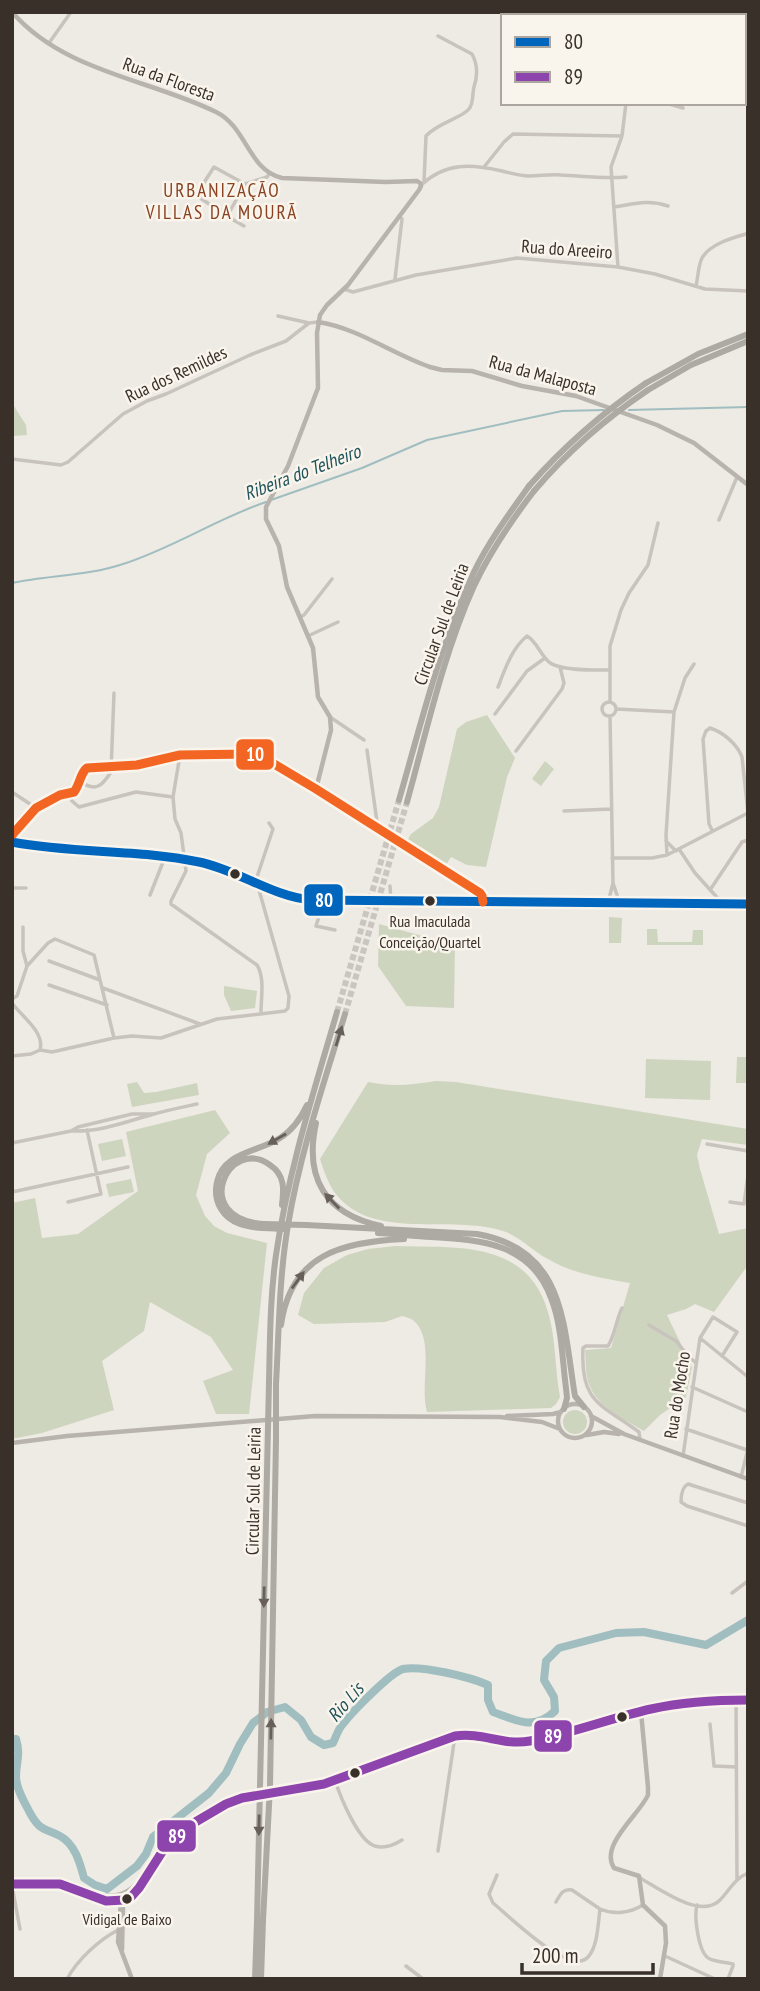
<svg xmlns="http://www.w3.org/2000/svg" width="760" height="1991" viewBox="0 0 760 1991" font-family="'PT Sans Narrow',sans-serif">
<rect width="100%" height="100%" fill="#eeeae4"/>
<path fill="#ced5be" d="M12 403 26 425 27 435 12 436Z
M487 715 515 758 507 777 486 867 467 865 451 857 446 865 407 841 411 834 433 818 439 807 457 729 466 722Z
M545 761 554 769 541 786 532 779Z
M609 917 622 918 621 943H609Z
M379 924 455 945 454 1008 406 1006 378 966Z
M647 929H657L658 942H692L693 930H703V945H647Z
M224 986 257 991 255 1008 231 1011 224 995Z
M737 1057H748V1083H736Z
M646 1059 711 1061 710 1100 645 1098Z
M436 1081 456 1082 748 1129V1145L702 1139 697 1155 700 1169 719 1234 748 1228V1265L714 1312 695 1304 686 1309 667 1315 692 1367 686 1397 660 1415 644 1431C624 1419 597 1407 589 1384 585 1374 586 1361 585 1350L611 1348 630 1283C602 1278 573 1274 548 1259 531 1250 521 1237 503 1231 451 1214 372 1242 335 1193 328 1183 324 1171 320 1159L368 1082C392 1087 412 1085 436 1081Z
M137 1082 144 1093 156 1092 197 1083 199 1095 132 1107 127 1084Z
M215 1110 230 1133 207 1154 196 1195 205 1216 214 1226 227 1233 267 1243 249 1414H216L203 1381 233 1370 211 1337 150 1302 144 1331 102 1361 114 1410 42 1433 12 1439V1203L35 1198 42 1238 78 1234 138 1191 126 1132Z
M122 1139 126 1156 102 1161 98 1144Z
M131 1179 134 1192 109 1197 106 1184Z
M395 1246C455 1248 527 1239 548 1312 556 1339 555 1370 560 1397L556 1404 551 1408 427 1412C419 1386 436 1339 413 1320 410 1318 406 1317 402 1316L385 1322 314 1324 298 1315 304 1293 324 1268 347 1255 368 1249Z
M563 1422a12 12 0 1 1 24 0a12 12 0 1 1-24 0Z"/>
<g fill="none" stroke-linecap="round" stroke-linejoin="round">
<path stroke="#a0bec0" stroke-width="2" d="M629 410 748 407
M271 500 362 468 427 440 562 411 604 410
M12 583C49 575 88 576 123 564 173 548 216 519 266 502"/>
<path stroke="#a0bec0" stroke-width="8" d="M530 12 531 16
M718 12 720 16
M561 16 564 12
M744 38 748 43
M12 1739H16C21 1755 16 1762 16 1777 16 1789 25 1803 30 1813 40 1831 44 1828 60 1836 75 1844 80 1863 84 1878L95 1885 107 1889 137 1866 146 1854 153 1837 209 1793 226 1773 240 1744 253 1723 267 1712 285 1707 301 1720 311 1737 324 1745 333 1743C336 1737 338 1729 343 1724 351 1713 391 1672 403 1669 421 1665 470 1677 488 1685V1700L493 1712C518 1721 534 1731 555 1711L554 1697 544 1680 546 1661 559 1648 616 1633 644 1632 706 1645 748 1620"/>
<path stroke="#cac5bf" stroke-width="6" stroke-dasharray="6 3" stroke-linecap="butt" d="M337 1012 399 800
M345 1014 407 802"/>
<path stroke="#c8c3bd" stroke-width="3.5" d="M634 16V12
M49 43 71 12
M666 103 683 108
M484 167 504 142 513 134 621 136
M424 182 426 136C437 123 462 118 469 109 474 103 472 94 474 87 478 75 478 65 472 54L438 36
M245 184 214 167 196 195C205 201 219 213 230 211L245 184 267 177 269 174
M421 185C446 162 471 164 502 171 511 173 520 176 529 176 540 176 550 174 561 175 583 176 605 179 626 177
M188 190 196 195
M614 207C634 204 648 199 668 206
M228 213 230 218 244 226
M618 267 611 167 622 136 626 103
M395 279 402 219 399 216
M696 286C698 278 698 266 702 258 710 244 732 238 746 234
M344 289 353 292 416 275 517 258 618 267 655 274 705 289 748 291
M278 316 309 323
M12 459 61 465 68 462 123 414 147 401 166 394 250 355 286 341 309 323 318 322
M719 520 737 477
M300 617 304 615 332 579
M308 636 338 622
M498 687C505 669 512 648 527 636 537 642 540 654 549 662 559 671 596 670 610 670
M610 702V646L621 610 629 593 648 565 658 523
M602 709a7 7 0 1 1 14 0a7 7 0 1 1-14 0Z
M616 709 674 712
M495 714 527 671 545 658
M330 717 364 740
M367 750 378 829
M516 751 562 689 564 683 560 667
M180 755 173 797 175 819 181 833 186 871 171 901V904L257 965C265 978 261 998 261 1012
M81 782C96 792 102 786 111 772L114 693
M12 792 36 808
M69 794 72 801 79 807 136 792 173 797
M564 811 611 809
M12 835 36 808 60 795 74 792 81 782 84 771 89 768 137 765 180 755 250 754 266 759 316 789
M666 841 676 851
M679 849 695 873 723 904
M667 855 666 835 674 712 685 678 694 664
M612 858H652L667 855 748 813 742 757C737 744 723 732 710 728L706 731 703 739 709 824 712 830
M255 883 273 829 269 823
M613 883 620 904
M390 886 391 902
M12 888H26
M710 890 742 842 748 840
M150 895 165 857
M324 901 316 926 335 930
M608 903 613 883 610 716
M49 961 100 980
M27 966 48 943 55 939 94 955 114 1038
M49 985 107 1005
M103 988 200 1024
M12 999 17 996 27 966 23 951V927
M12 1003C22 1017 45 1032 40 1050
M12 1056 31 1054 40 1050 52 1052 114 1038 132 1036 161 1038 217 1019 285 1011 288 1008 289 996 259 890V884
M73 1131C101 1132 128 1121 154 1114 168 1110 183 1107 197 1104
M12 1143 71 1131 78 1127 132 1114H153
M707 1144 748 1151
M12 1192 128 1167
M68 1202 101 1194 87 1130
M730 1202 744 1204 748 1175
M622 1308C616 1320 615 1335 608 1346H586L583 1348C580 1403 601 1404 639 1432L640 1440
M649 1325 676 1341 688 1356 695 1362
M700 1338 748 1377
M692 1387 748 1412
M686 1429 747 1450
M683 1456 700 1338 713 1317 737 1332 722 1356
M741 1477 748 1449
M748 1503 688 1484C682 1487 681 1496 681 1502L687 1506 748 1526
M732 1593 748 1581
M736 1700 737 1879
M710 1724 714 1766 736 1767
M335 1780C340 1796 358 1841 375 1846 384 1849 394 1845 402 1840
M438 1851 455 1736
M497 1875 489 1894 493 1903C508 1915 570 1977 588 1957 598 1946 598 1923 600 1909 614 1915 630 1913 643 1905
M640 1878C658 1888 701 1920 720 1900 730 1890 734 1879 748 1873
M12 1886 20 1929
M556 1902C560 1895 563 1888 572 1890L600 1909
M697 1905C694 1916 698 1954 710 1959 716 1962 726 1962 733 1964V1966L728 1979
M665 1956 715 1979
M406 1966 423 1979
M67 1979C78 1959 99 1940 118 1930"/>
<path stroke="#b8b3ad" stroke-width="4.5" d="M12 12C64 72 149 79 216 112 247 127 248 170 282 178L386 182 417 181 420 183 421 186 419 190 348 285 327 305 320 315 317 333 318 388 288 466 266 507V519L279 546 287 587 313 648 318 697 330 717 331 730 316 789 480 893 482 896 483 902
M318 322C358 328 392 354 430 367L442 370 472 371 522 386 576 396 657 425 694 443 748 485
M12 842C74 854 138 849 199 862 238 870 271 896 311 900L748 904
M558 1421a17 17 0 1 1 34 0a17 17 0 1 1-34 0Z
M507 1416 553 1414 561 1412
M591 1416 624 1434 748 1479
M587 1435 604 1432 619 1434
M12 1443 67 1436 315 1416 500 1417 542 1422 560 1429
M641 1712 648 1787V1795C640 1814 599 1845 614 1868L639 1876 643 1905 665 1926 666 1943 660 1979
M12 1884H60L106 1901 124 1900 131 1897 139 1888 162 1852 174 1838 192 1824 226 1804 242 1798 324 1784 455 1736C483 1732 503 1746 530 1741 571 1734 610 1718 651 1709 683 1702 715 1700 748 1700
M94 1895C120 1898 128 1894 145 1876
M120 1900 123 1904 122 1950
M121 1901 118 1942 132 1979"/>
<path stroke="#ada9a3" stroke-width="6" d="M646 383 698 354 748 334
M648 390 691 365 748 341
M399 800C421 724 440 644 474 572 489 541 509 514 529 486
M407 802C427 730 443 655 474 586 490 552 511 521 534 491
M316 1123C304 1178 325 1214 381 1226
M263 1224C189 1218 229 1135 270 1165 285 1175 284 1189 282 1205
M306 1225 477 1234C563 1249 563 1319 574 1390L575 1396 584 1407
M263 1228C247 1227 230 1224 221 1209 216 1201 215 1191 217 1182 223 1152 259 1152 280 1138 293 1130 301 1118 307 1105
M378 1233C396 1234 413 1236 431 1237 481 1240 531 1243 551 1298 562 1326 562 1358 566 1388L567 1398 564 1409
M281 1325C291 1254 342 1242 404 1239
M269 1382C270 1340 270 1297 276 1255 288 1172 314 1091 337 1012
M276 1384C279 1331 279 1278 288 1225 300 1153 324 1083 345 1014
M274 1553 276 1439
M255 1979 257 1921
M261 1979 263 1920"/>
<path stroke="#ada9a3" stroke-width="6" d="M529 486C564 446 602 413 646 383
M534 491C568 451 605 419 648 390
M263 1224 306 1225
M263 1228 286 1229
M276 1439V1384
M263 1920 270 1786 274 1553
M257 1921 269 1382"/>
<g stroke="#faf5ec" stroke-width="14">
<path id="bus-1" d="M12 842C74 854 138 849 199 862 238 870 271 896 311 900L748 904"/>
</g>
<g stroke="#faf5ec" stroke-width="14">
<path id="bus-2" d="M12 1884H60L106 1901 124 1900 131 1897 139 1888 162 1852 174 1838 192 1824 226 1804 242 1798 324 1784 455 1736C483 1732 503 1746 530 1741 571 1734 610 1718 651 1709 683 1702 715 1700 748 1700"/>
</g>
<g stroke="#faf5ec" stroke-width="14">
<path id="bus-3" d="M12 835 36 808 60 795 74 792C80 785 80 773 87 768L137 765 180 755 250 754 259 755 316 789 480 893 482 896 483 902"/>
</g>
<use href="#bus-1" stroke="#0065bd" stroke-width="9"/>
<use href="#bus-2" stroke="#8e44ad" stroke-width="9"/>
<use href="#bus-3" stroke="#f26522" stroke-width="9"/>
</g>
<defs><path id="oneway-solid" d="M-6-.8H1V-3.2L6.5 0L1 3.2V.8H-6Z" transform="scale(1.75)"/></defs>
<g fill="#67605a">
<use href="#oneway-solid" transform="translate(339 1036) rotate(-73)"/>
<use href="#oneway-solid" transform="translate(277 1139) rotate(150)"/>
<use href="#oneway-solid" transform="translate(332 1201) rotate(-134)"/>
<use href="#oneway-solid" transform="translate(298 1280) rotate(-54)"/>
<use href="#oneway-solid" transform="translate(264 1597) rotate(91)"/>
<use href="#oneway-solid" transform="translate(271 1729) rotate(-89)"/>
<use href="#oneway-solid" transform="translate(259 1825) rotate(91)"/>
</g>
<g fill="#39302a" stroke="#faf5ec" stroke-width="2.5">
<circle cx="235" cy="874" r="6"/>
<circle cx="430" cy="901" r="6"/>
<circle cx="622" cy="1717" r="6"/>
<circle cx="355" cy="1773" r="6"/>
<circle cx="127" cy="1899" r="6"/>
</g>
<g text-anchor="middle" dominant-baseline="central" stroke-width="5" stroke-linejoin="round" paint-order="stroke">
<g font-size="16" fill="#39302a" stroke="#faf5ec">
<text x="430" y="921">Rua Imaculada<tspan x="430" dy="21">Conceição/Quartel</tspan></text>
<text x="127" y="1919">Vidigal de Baixo</text>
</g>
<g font-size="18" fill="#39302a" stroke="#faf5ec">
<text transform="translate(169 79) rotate(20)">Rua da Floresta</text>
<text transform="translate(567 249) rotate(4)">Rua do Areeiro</text>
<text transform="translate(176 374) rotate(-25)">Rua dos Remildes</text>
<text transform="translate(543 375) rotate(15)">Rua da Malaposta</text>
<text transform="translate(441 624) rotate(-70)">Circular Sul de Leiria</text>
<text transform="translate(677 1395) rotate(-81)">Rua do Mocho</text>
<text transform="translate(253 1491) rotate(-89)">Circular Sul de Leiria</text>
</g>
<g font-size="19" letter-spacing="2" fill="#894222" stroke="#faf5ec">
<text x="222" y="190">URBANIZAÇÃO<tspan x="222" dy="22">VILLAS DA MOURÃ</tspan></text>
</g>
<g font-size="19" font-style="italic" fill="#1f535c" stroke="#faf5ec">
<text transform="translate(302 472) rotate(-21)">Ribeira do Telheiro</text>
<text transform="translate(345 1702) rotate(-49)">Rio Lis</text>
</g>
</g>
<g stroke="#faf5ec" stroke-width="2.5">
<rect x="235" y="738" width="40" height="33" rx="7" fill="#f26522"/>
<rect x="303" y="883" width="41" height="34" rx="7" fill="#0065bd"/>
<rect x="533" y="1719" width="40" height="34" rx="7" fill="#8e44ad"/>
<rect x="156" y="1819" width="41" height="34" rx="7" fill="#8e44ad"/>
</g>
<g font-size="19" text-anchor="middle" font-weight="bold" fill="#fff">
<text x="255" y="761">10</text>
<text x="324" y="907">80</text>
<text x="553" y="1743">89</text>
<text x="177" y="1843">89</text>
</g>
<rect width="760" height="1991" fill="none" stroke="#39302a" stroke-width="28"/>
<rect x="501" y="14" width="245" height="91" fill="#faf5ec" stroke="#ada69e" stroke-width="2"/>
<rect x="515" y="37" width="35" height="10" fill="#0065bd" stroke="#ada69e" stroke-width="2"/>
<text x="564" y="49" font-size="21" fill="#39302a">80</text>
<rect x="515" y="72" width="35" height="10" fill="#8e44ad" stroke="#ada69e" stroke-width="2"/>
<text x="564" y="84" font-size="21" fill="#39302a">89</text>
<path d="M522 1963v10h131v-10" fill="none" stroke="#39302a" stroke-width="3.5"/>
<text x="532" y="1963" font-size="21" fill="#39302a" stroke="#faf5ec" stroke-width="5" paint-order="stroke">200 m</text>
</svg>
